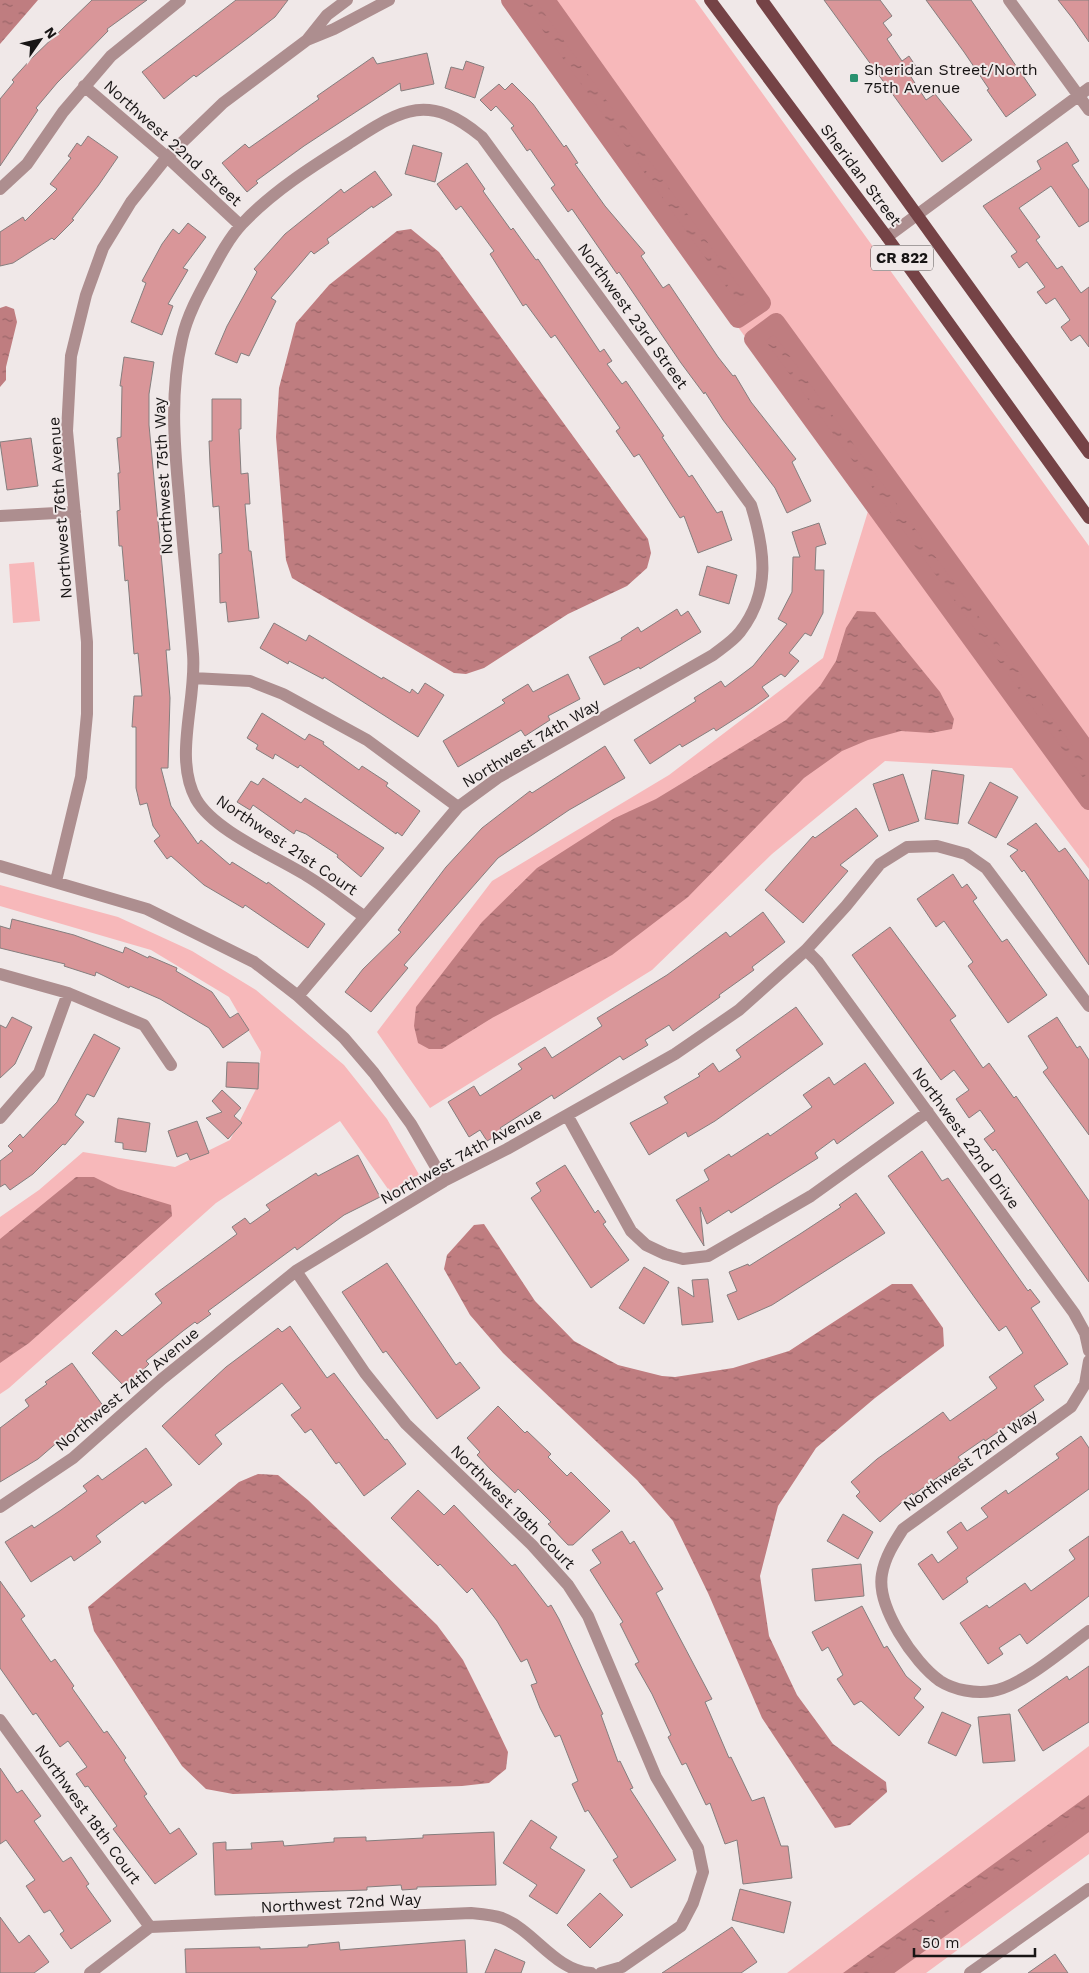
<svg xmlns="http://www.w3.org/2000/svg" width="1089" height="1973" viewBox="0 0 1089 1973" font-family="'Work Sans',sans-serif">
<defs>
<pattern id="water-ripples" width="26" height="14" patternUnits="userSpaceOnUse" patternTransform="scale(1.25)"><rect width="26" height="14" fill="#bf7d80"/><path d="M2 4q2-2 4 0t4 0M15 11q2-2 4 0t4 0" fill="none" stroke="#9a6568"/></pattern>
</defs>
<rect width="100%" height="100%" fill="#f0e8e8"/>
<path fill="#f7b8ba" d="M501 0H695L1089 546V869L1012 768 885 761 772 854 652 970 430 1108 377 1032 492 881 669 775 823 658 869 508Z
M34 562 40 621 13 623 9 564Z
M0 885 118 917 192 951 256 990 344 1065 387 1119 421 1178 395 1199 340 1121 216 1203 9 1388 0 1394V1217L39 1190 83 1152 175 1167 230 1140 257 1087 261 1052 229 997 151 950 0 906Z
M1089 1746V1854L926 1973H787Z"/>
<path fill="url(#water-ripples)" d="M0 0H38L0 44Z
M510 0H546L762 303 738 319Z
M411 229 439 252 648 539 651 553 647 568 627 586 568 614 484 668 466 674 454 673 292 578 286 560 276 437 279 388 296 323 329 285 397 231Z
M6 306 14 309 17 322 6 367V380L0 387V308Z
M776 322 1089 753V801L753 339Z
M857 611 875 612 940 692 954 719 952 729 931 733 901 731 868 740 842 751 804 778 688 897 612 955 492 1018 442 1049H429L418 1043 414 1026 416 1007 482 922 537 868 615 818 656 799 786 720 820 686 836 661 846 628Z
M76 1177H94L118 1189 171 1205 172 1216 29 1343 0 1363V1239Z
M484 1224 535 1301 574 1341 618 1365 662 1376 675 1377 733 1368 789 1351 892 1284H912L943 1328 944 1346 875 1398 816 1448 778 1506 760 1576 769 1636 797 1695 833 1744 886 1782 887 1792 850 1825 835 1828 762 1718 708 1593 673 1521 637 1480 503 1353 470 1315 444 1269 447 1255 474 1225Z
M258 1474 278 1475 308 1500 437 1625 463 1660 490 1714 508 1752 506 1769 489 1783 462 1786 233 1794 206 1789 182 1766 94 1631 88 1607 239 1482Z
M1089 1795V1821L879 1973H843Z"/>
<g fill="none" stroke-linecap="round" stroke-linejoin="round">
<path stroke="#bf7d80" stroke-width="18" d="M510 0 738 319 762 303 546 0
M1089 753 776 322 753 339 1089 801
M879 1973 1089 1821"/>
</g>
<path fill="#d99699" stroke="#857e7e" d="M92 0H147L107 29 108 31 57 83 36 108 38 110 0 166V99L14 82 12 80 31 59Z
M236 0H288L275 17 248 38 196 77 194 75 164 99 142 72Z
M824 0H880L892 16 883 23 892 35 887 39 902 61 909 56 919 71 911 77 926 100 935 94 972 140 942 162Z
M926 0H971L1036 95 1006 117 987 90 989 89 964 52Z
M1058 0H1089V42L1073 19Z
M427 53 434 84 401 91 400 83 304 146 256 181 258 183 247 192 222 163 245 144 249 148 319 99 317 96 373 57 377 64Z
M466 61 484 67 475 98 445 88 451 67 463 70Z
M512 83 533 104 564 147 566 145 578 163 575 164 605 206 645 253 641 256 663 288 669 284 718 357 733 376 735 375 751 402 796 459 792 462 811 501 787 513 775 488 723 420 705 392 704 394 681 363 619 272 617 274 572 209 568 212 551 188 555 185 530 149 527 151 511 128 514 126 496 106 491 111 480 100 499 84 505 90Z
M88 136 118 157 98 186 72 219 74 220 54 240 52 238 13 263 0 266V232L23 217 25 221 57 189 50 184 71 158 68 156 77 143 81 146Z
M1067 142 1079 161 1072 165 1089 190V221L1079 227 1051 186 1019 208 1040 237 1036 240 1057 269 1062 266 1081 293 1089 287V347L1080 335 1071 341 1061 327 1070 320 1055 298 1046 304 1037 292 1045 287 1027 262 1019 268 1011 256 1017 252 983 206 1041 169 1037 161Z
M413 145 442 153 435 182 405 174Z
M467 163 485 189 483 191 511 230 513 228 536 260 538 259 600 352 604 349 612 361 607 364 622 384 626 381 664 436 662 437 689 477 692 475 717 513 722 511 732 540 698 553 684 516 680 518 639 454 634 457 616 431 620 428 607 409 555 335 551 338 526 304 523 306 490 254 494 251 461 206 456 210 437 184Z
M375 171 392 195 373 208 372 206 327 239 329 243 314 254 311 251 271 298 276 301 249 356 241 353 237 363 215 354 227 326 257 272 254 269 285 234 341 189 344 193Z
M188 223 206 237 183 268 188 270 168 304 173 306 162 335 131 322 146 283 142 281 162 244 173 229 179 234Z
M124 357 154 362 149 394V425L170 650H166L170 698 168 768H161L171 806 198 844 201 840 230 865 232 862 267 884 268 882 325 924 308 948 245 905 243 908 204 885 171 856 167 859 154 841 160 836 153 826 147 803 140 805 136 788V727H132L134 696H142L138 653 134 654 128 580 125 581 122 546H119L117 511 120 510 118 473H120L117 438 121 437 122 386H120Z
M212 399H241V429H239L241 474 248 473 250 504H245L249 551H251L259 618 228 622 226 602 220 603 219 554 222 553 219 506 213 507 210 464 209 441H212Z
M31 438 38 486 7 490 0 442Z
M819 523 826 544 816 547 815 570H824L823 613 811 636 805 633 789 653 799 661 785 677 781 674 762 687 769 696 752 708 716 731 714 728 682 747 680 744 650 764 634 740 696 701 694 698 721 681 725 687 753 666 787 624 778 619 792 592 793 557H800L792 532Z
M707 566 737 575 729 604 699 595Z
M677 609 681 616 688 611 701 632 640 669 639 667 604 685 589 657 622 640 621 638 638 627 641 632Z
M274 623 306 641 309 635 382 679 383 677 410 693 412 689 418 694 425 683 444 695 418 737 324 677 323 679 289 661 288 664 260 648Z
M568 674 580 699 548 716 550 720 525 736 521 730 458 767 443 741 505 703 502 700 528 684 533 692Z
M262 713 305 740 309 734 324 742 323 744 359 770 362 766 388 783 386 786 420 811 402 836 397 832 396 834 300 765 298 768 275 754 273 759 256 749 258 745 247 738Z
M605 746 625 778 569 810 498 858 404 965 408 968 371 1012 345 992 363 969 401 932 398 930 446 867 482 828 530 791 532 793Z
M932 770 964 775 958 824 925 819Z
M903 774 919 821 889 831 873 784Z
M263 778 301 803 305 798 384 848 361 877 337 857 338 855 306 834 296 830 294 834 253 805 250 810 237 802 251 781 258 785Z
M990 782 1018 797 996 838 968 823Z
M856 808 878 836 840 865 848 871 803 923 765 890 813 836 815 838Z
M1036 823 1059 852 1065 848 1089 881V965L1024 870 1022 872 1010 856 1018 850 1007 844Z
M953 874 962 888 967 884 977 898 973 901 1002 942 1007 939 1047 995 1008 1023 968 966 973 962 944 921 936 927 917 899Z
M763 912 785 942 752 967 754 970 719 995 720 997 673 1031 669 1025 645 1040 648 1045 623 1060 620 1056 554 1099 552 1095 500 1128 503 1132 487 1141 480 1130 469 1137 448 1102 474 1086 480 1096 522 1069 518 1064 545 1047 552 1058 602 1026 597 1018 667 975 726 932 730 937Z
M12 919 74 935 123 953 125 947 148 958 149 956 177 968 176 971 212 992 230 1018 238 1013 249 1030 223 1048 209 1028 160 999 130 986 129 988 96 972 95 976 64 966 65 964 0 948V926L10 929Z
M890 927 956 1016 950 1020 983 1068 989 1063 1014 1098 1016 1096 1089 1201V1282L995 1149 993 1151 984 1139 995 1131 980 1110 969 1118 956 1099 969 1090 954 1070 941 1080 852 955Z
M796 1007 823 1044 715 1121 688 1137 686 1132 649 1155 630 1123 668 1103 664 1097 700 1076 698 1074 713 1063 719 1072 741 1057 736 1050Z
M12 1017 32 1027 15 1064 0 1078V1025L6 1028Z
M1057 1017 1077 1048 1080 1046 1089 1060V1135L1043 1072 1048 1068 1028 1036Z
M94 1034 120 1048 94 1097 87 1094 75 1115 84 1122 65 1145 63 1144 33 1174 10 1190 5 1184 0 1187V1161L13 1151 8 1146 20 1134 23 1138 57 1102Z
M227 1062 259 1063 258 1089 226 1087Z
M865 1063 894 1103 837 1144 834 1139 815 1153 818 1158 731 1213 729 1210 707 1224 700 1207 704 1246 676 1200 709 1180 704 1170 729 1154 731 1157 768 1133 770 1136 812 1107 803 1095 829 1077 834 1085Z
M222 1090 241 1108 234 1116 242 1123 228 1139 206 1118 222 1112 212 1101Z
M118 1118 150 1123 146 1152 123 1149V1143L115 1142Z
M197 1121 209 1153 190 1160 187 1153 177 1157 168 1131Z
M922 1151 942 1181 948 1178 1028 1291 1030 1289 1040 1302 1031 1308 1068 1364 1034 1386 1044 1400 985 1441 984 1439 958 1457 961 1461 913 1495 912 1493 880 1522 856 1496 860 1492 851 1482 877 1459 943 1412 950 1421 997 1388 989 1377 1023 1353 1006 1326 999 1331 975 1298 888 1176Z
M358 1155 380 1197 344 1215 297 1250 295 1247 242 1286 208 1311 211 1314 197 1324 195 1322 183 1331 146 1361 149 1364 125 1387 92 1353 116 1330 122 1336 162 1303 155 1294 237 1234 232 1227 245 1218 250 1224 270 1210 266 1205 280 1196 316 1173 318 1176Z
M565 1165 595 1213 598 1210 606 1222 603 1224 629 1260 591 1288 531 1198 541 1191 536 1183Z
M856 1193 885 1233 772 1305 738 1320 727 1295 737 1291 729 1272 748 1264 749 1266 800 1234 841 1207 839 1205Z
M387 1263 456 1365 460 1362 480 1388 437 1419 386 1351 383 1353 342 1292Z
M644 1267 669 1282 644 1324 619 1308Z
M708 1279 713 1322 682 1325 678 1287 694 1297 692 1280Z
M290 1326 327 1378 334 1373 385 1440 387 1439 406 1464 364 1496 339 1462 336 1464 311 1429 305 1433 291 1415 301 1408 282 1383 215 1435 222 1444 199 1465 162 1426 226 1367 278 1328 282 1332Z
M72 1363 104 1407 70 1432 72 1435 62 1443 60 1440 38 1459 0 1482V1428L29 1406 25 1400 47 1384 45 1382Z
M498 1406 525 1433 527 1431 551 1454 548 1457 567 1476 571 1472 610 1511 573 1545H568L548 1524 551 1522 518 1489 515 1493 491 1470 477 1455 480 1452 467 1438Z
M1081 1436 1089 1448V1489L966 1578 968 1582 943 1600 918 1564 932 1554 938 1563 958 1548 947 1532 961 1522 967 1531 988 1517 981 1508 1006 1490 1008 1494 1059 1458 1056 1454Z
M146 1448 172 1485 145 1504 143 1501 96 1536 101 1542 74 1561 71 1556 31 1582 5 1542 32 1525 34 1528 61 1510 87 1491 83 1486 98 1475 102 1480Z
M418 1490 444 1515 454 1505 512 1566 515 1564 548 1607 551 1605 559 1619 603 1714 601 1715 618 1762 620 1761 633 1788 630 1789 676 1860 631 1888 613 1860 618 1857 588 1810 585 1812 572 1784 578 1781 560 1735 555 1737 540 1708 531 1685 537 1683 527 1659 521 1662 497 1621 472 1588 467 1593 440 1564 438 1566 391 1518Z
M843 1514 873 1532 858 1559 827 1541Z
M622 1531 630 1544 634 1541 663 1589 656 1593 712 1699 705 1702 729 1758 731 1757 752 1801 764 1797 781 1846H788L792 1878 743 1884 737 1840 725 1844 710 1803 706 1805 686 1763 682 1765 668 1737 671 1735 652 1694 635 1664 639 1662 620 1624 623 1622 590 1570 601 1563 592 1550Z
M1089 1536V1596L1027 1644 1020 1634 999 1648 1003 1654 988 1664 960 1623 987 1605 989 1608 1025 1583 1031 1591 1075 1559 1069 1550Z
M861 1564 864 1596 815 1601 812 1569Z
M0 1581 25 1616 21 1619 51 1662 55 1659 74 1686 72 1688 104 1733 107 1731 126 1758 124 1760 147 1794 144 1796 170 1834 179 1828 197 1854 155 1884 113 1829 117 1826 88 1786 85 1787 76 1774 87 1767 68 1741 60 1747 36 1713 33 1715 0 1668Z
M862 1606 884 1648 887 1646 906 1676 921 1689 914 1698 924 1707 899 1736 861 1701 854 1705 837 1679 843 1675 828 1647 822 1651 812 1632Z
M1089 1666V1722L1043 1751 1018 1710 1067 1676 1069 1680Z
M942 1712 971 1725 956 1756 928 1743Z
M1010 1714 1015 1761 983 1763 978 1717Z
M0 1768 17 1793 22 1790 41 1816 34 1821 63 1862 71 1857 89 1884 86 1886 111 1921 71 1949 60 1934 64 1931 50 1910 44 1913 26 1886 35 1880 6 1840 0 1844Z
M531 1820 557 1837 550 1848 585 1870 557 1914 529 1896 537 1885 503 1863Z
M494 1832 496 1885 417 1887V1889L402 1890 401 1885 367 1887V1890L215 1895 213 1843 226 1842V1850L252 1849 251 1843 283 1841 284 1846 334 1842V1838L366 1837V1841L423 1838V1835Z
M740 1889 791 1902 784 1933 732 1920Z
M600 1893 623 1915 590 1948 567 1925Z
M0 1917 19 1943 29 1935 49 1962 34 1973H0Z
M732 1927 757 1962 741 1973H662Z
M465 1940 467 1973H186L185 1949 260 1947V1949L308 1947V1945L339 1942 340 1950Z
M495 1949 525 1962 521 1973H485Z
M1055 1954 1068 1973H1028Z"/>
<g fill="none" stroke-linecap="round" stroke-linejoin="round">
<path stroke="#ad8e8f" stroke-width="12" d="M1009 0 1089 110
M307 40 327 15 347 0
M84 86 167 157 240 225
M0 189 27 164 63 112 111 56 180 0
M887 237 1089 88
M0 516 75 512
M193 678 250 681 283 694 367 740 458 807
M0 866 147 909 254 962 298 996 344 1038 374 1073 411 1124 444 1181
M56 881 81 777 87 714V642L67 431 71 356 86 295 103 248 131 202 167 157 223 103 307 40 334 29 389 0
M806 950 818 962 1074 1313 1085 1333 1089 1351
M0 974 68 993 144 1025 171 1065
M298 996 458 807 499 777 713 655C722 648 733 641 740 632 771 592 765 550 751 505L482 137C429 93 403 108 351 142 313 166 273 191 242 224 229 238 219 257 210 274 199 294 187 316 182 339 170 391 174 443 179 496 183 549 189 601 193 654 197 700 173 757 196 799 214 831 275 856 307 876 327 888 345 903 365 917
M567 1115 631 1231 646 1245 665 1254 683 1259 708 1256 811 1196 928 1112
M0 1118 39 1073 68 993
M296 1271 365 1373 406 1424 532 1545 568 1585 588 1616 656 1777 698 1848 703 1872 693 1903 681 1926 622 1967 601 1973
M1089 1361 1085 1384 1071 1407 903 1529C894 1543 885 1557 882 1574 876 1606 914 1663 940 1681 954 1690 976 1694 992 1691 1021 1687 1064 1649 1089 1631
M0 1507 73 1458 162 1379 296 1271 444 1181 507 1149 675 1054 739 1010 806 950 846 906 880 864 907 847 937 846 966 854 986 868 1089 1006
M0 1720 150 1927
M90 1973 150 1927 471 1913C481 1914 493 1915 502 1918 535 1931 554 1970 591 1973"/>
<path stroke="#ad8e8f" stroke-width="12" d="M970 1973 1089 1889"/>
<path stroke="#754346" stroke-width="12" d="M710 0 887 237 1089 518
M762 0 1089 453"/>
</g>
<rect fill="#29916f" stroke="#f0e8e8" stroke-width="2" x="849" y="73" width="10" height="10" rx="2.5"/>
<g text-anchor="middle" dominant-baseline="central" stroke-width="4" stroke-linejoin="round" paint-order="stroke">
<rect fill="#f0e8e8" stroke="#595454" stroke-width="1" x="871" y="245.5" width="62" height="25" rx="4"/>
<g font-size="15" font-weight="bold" fill="#181515">
<text x="902" y="258">CR 822</text>
</g>
<g font-size="16" fill="#181515" stroke="#f0e8e8" text-anchor="start">
<text x="864" y="69">Sheridan Street/North<tspan x="864" dy="18">75th Avenue</tspan></text>
</g>
<g font-size="16" fill="#181515" stroke="#f0e8e8">
<text transform="translate(173 143) rotate(42)">Northwest 22nd Street</text>
<text transform="translate(861 175) rotate(53)">Sheridan Street</text>
<text transform="translate(633 316) rotate(54)">Northwest 23rd Street</text>
<text transform="translate(163 476) rotate(-93)">Northwest 75th Way</text>
<text transform="translate(60 508) rotate(-94)">Northwest 76th Avenue</text>
<text transform="translate(531 743) rotate(-31)">Northwest 74th Way</text>
<text transform="translate(287 845) rotate(34)">Northwest 21st Court</text>
<text transform="translate(966 1138) rotate(54)">Northwest 22nd Drive</text>
<text transform="translate(461 1156) rotate(-29)">Northwest 74th Avenue</text>
<text transform="translate(127 1389) rotate(-40)">Northwest 74th Avenue</text>
<text transform="translate(970 1460) rotate(-36)">Northwest 72nd Way</text>
<text transform="translate(513 1507) rotate(45)">Northwest 19th Court</text>
<text transform="translate(88 1814) rotate(54)">Northwest 18th Court</text>
<text transform="translate(341 1903) rotate(-3)">Northwest 72nd Way</text>
</g>
</g>
<g transform="translate(40 40) rotate(56)" stroke="#f0e8e8" stroke-width="4" paint-order="stroke">
<path d="M0-4L9 19L0 12L-9 19Z" fill="#181515"/>
<text y="-8" font-size="14" font-weight="bold" text-anchor="middle" fill="#181515">N</text>
</g>
<path d="M914 1948v8h121v-8" fill="none" stroke="#181515" stroke-width="2.5"/>
<text x="922" y="1948" font-size="15" fill="#181515" stroke="#f0e8e8" stroke-width="4" paint-order="stroke">50 m</text>
</svg>
